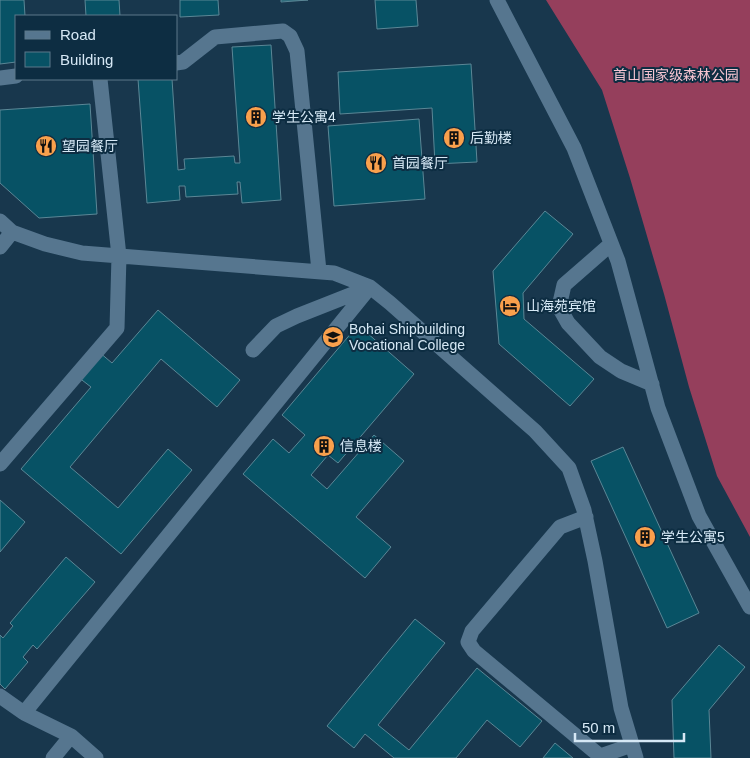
<svg xmlns="http://www.w3.org/2000/svg" width="750" height="758" viewBox="0 0 750 758" font-family="Helvetica,'Noto Sans SC',sans-serif">
<rect width="100%" height="100%" fill="#18374d"/>
<path fill="#953f5c" d="M546 0H750V537L717 476 689 387 664 294 630 178 602 90Z"/>
<path fill="#075265" stroke="#5b8796" d="M0 0H24L25 16H16V62L0 64Z
M85 0H119L120 16H86Z
M180 0H218L219 15 180 17Z
M281 0H308L281 2Z
M375 0H416L418 26 377 29Z
M271 45 281 200 242 203 240 182H237L238 194 186 197 185 186H179L180 200 147 203 138 79H172L178 170 185 169 184 159 234 156 235 163H240L232 47Z
M471 64 477 162 435 164 432 108 340 114 338 72Z
M90 104 97 214 39 218 0 183V110Z
M419 119 425 199 334 206 328 126Z
M545 211 573 234 523 293 524 319 594 379 570 406 499 344 493 271Z
M158 310 240 380 217 407 161 359 70 467 118 508 168 449 192 470 121 554 21 469 91 387 78 377 99 352 112 363Z
M358 325 414 374 338 463 328 455 311 475 327 489 374 435 404 461 356 517 391 547 365 578 243 474 273 439 289 453 305 435 282 415Z
M623 447 699 613 667 628 591 461Z
M0 500 25 522 0 552Z
M66 557 95 582 37 649 33 645 23 657 28 662 5 689 0 684V635L3 638 13 626 10 623Z
M415 619 445 643 378 725 409 750 477 668 542 721 520 747 487 720 456 758H394L365 734 354 748 327 726Z
M719 645 745 667 709 710 711 758H674L672 700Z
M555 743 573 758H543Z"/>
<g fill="none" stroke-linecap="round" stroke-linejoin="round">
<path stroke="#56768f" stroke-width="15" d="M497 0 574 148 618 261 658 408 699 516 750 607
M176 63 183 62 215 37 283 31 290 36 297 51 319 271
M0 78 16 76
M0 221 12 232 45 244 82 253 334 273 370 287 390 303 535 431 569 468 584 510 595 561 621 708 636 758
M611 244 564 285 559 307 568 323 600 357 621 371 652 384
M0 247 12 232
M253 350 276 326 297 316 368 288
M0 464 117 328 119 256 100 79
M586 517 560 527 472 631 468 642 474 651 600 756 632 745
M0 696 24 713 71 736 96 758
M24 713 370 287
M53 758 71 736"/>
</g>
<defs>
<g id="building-disc" transform="scale(1.125)"><circle r="9.5" fill="#f9a04c" stroke="#0d2d42"/><path d="M-4-6H4V6H1V3H-1V6H-4ZM-2.5-4.3h1.7v1.8h-1.7ZM.8-4.3h1.7v1.8H.8ZM-2.5-1h1.7V.8h-1.7ZM.8-1h1.7V.8H.8Z" fill="#111"/></g>
<g id="restaurant-disc" transform="scale(1.125)"><circle r="9.5" fill="#f9a04c" stroke="#0d2d42"/><path d="M-5-6h1v4h1v-4h1v4h1v-4h1v5L-1.5 .5V6h-2V.5L-5-1ZM5-6V6H3V1.5H1.5Q1.5-4 5-6Z" fill="#111"/></g>
<g id="hotel-disc" transform="scale(1.125)"><circle r="9.5" fill="#f9a04c" stroke="#0d2d42"/><path d="M-6-4.5h1.5V1H6V5H4.5V3h-9V5H-6ZM-4 0a1.8 1.8 0 1 1 3.6 0ZM.5 0V-2.5h3Q6-2.5 6 0Z" fill="#111"/></g>
<g id="university-disc" transform="scale(1.125)"><circle r="9.5" fill="#f9a04c" stroke="#0d2d42"/><path d="M0-5L7-2L0 1L-7-2ZM-4 1L0 2.5L4 1V4Q0 6-4 4Z" fill="#111"/></g>
</defs>
<g fill-rule="evenodd">
<use href="#building-disc" x="256" y="117"/>
<use href="#building-disc" x="454" y="138"/>
<use href="#restaurant-disc" x="46" y="146"/>
<use href="#restaurant-disc" x="376" y="163"/>
<use href="#hotel-disc" x="510" y="306"/>
<use href="#university-disc" x="333" y="337"/>
<use href="#building-disc" x="324" y="446"/>
<use href="#building-disc" x="645" y="537"/>
</g>
<g text-anchor="middle" dominant-baseline="central" stroke-width="4" stroke-linejoin="round" paint-order="stroke">
<g font-size="14" fill="#f6c4d1" stroke="#0d2d42">
<text x="676" y="75">首山国家级森林公园</text>
</g>
<g font-size="14" fill="#d6e8f5" stroke="#0d2d42" text-anchor="start">
<text x="272" y="117">学生公寓4</text>
<text x="470" y="138">后勤楼</text>
<text x="62" y="146">望园餐厅</text>
<text x="392" y="163">首园餐厅</text>
<text x="526" y="306">山海苑宾馆</text>
<text x="349" y="329">Bohai Shipbuilding<tspan x="349" dy="16">Vocational College</tspan></text>
<text x="340" y="446">信息楼</text>
<text x="661" y="537">学生公寓5</text>
</g>
</g>
<rect x="15" y="15" width="162" height="65" fill="#0d2d42" stroke="#5d788a"/>
<rect x="25" y="31" width="25" height="8" fill="#56768f" stroke="#5d788a"/>
<text x="60" y="40" font-size="15" fill="#d6e8f5">Road</text>
<rect x="25" y="52" width="25" height="15" fill="#075265" stroke="#5d788a"/>
<text x="60" y="65" font-size="15" fill="#d6e8f5">Building</text>
<path d="M575 733v8h109v-8" fill="none" stroke="#d6e8f5" stroke-width="2.5"/>
<text x="582" y="733" font-size="15" fill="#d6e8f5" stroke="#0d2d42" stroke-width="4" paint-order="stroke">50 m</text>
</svg>
